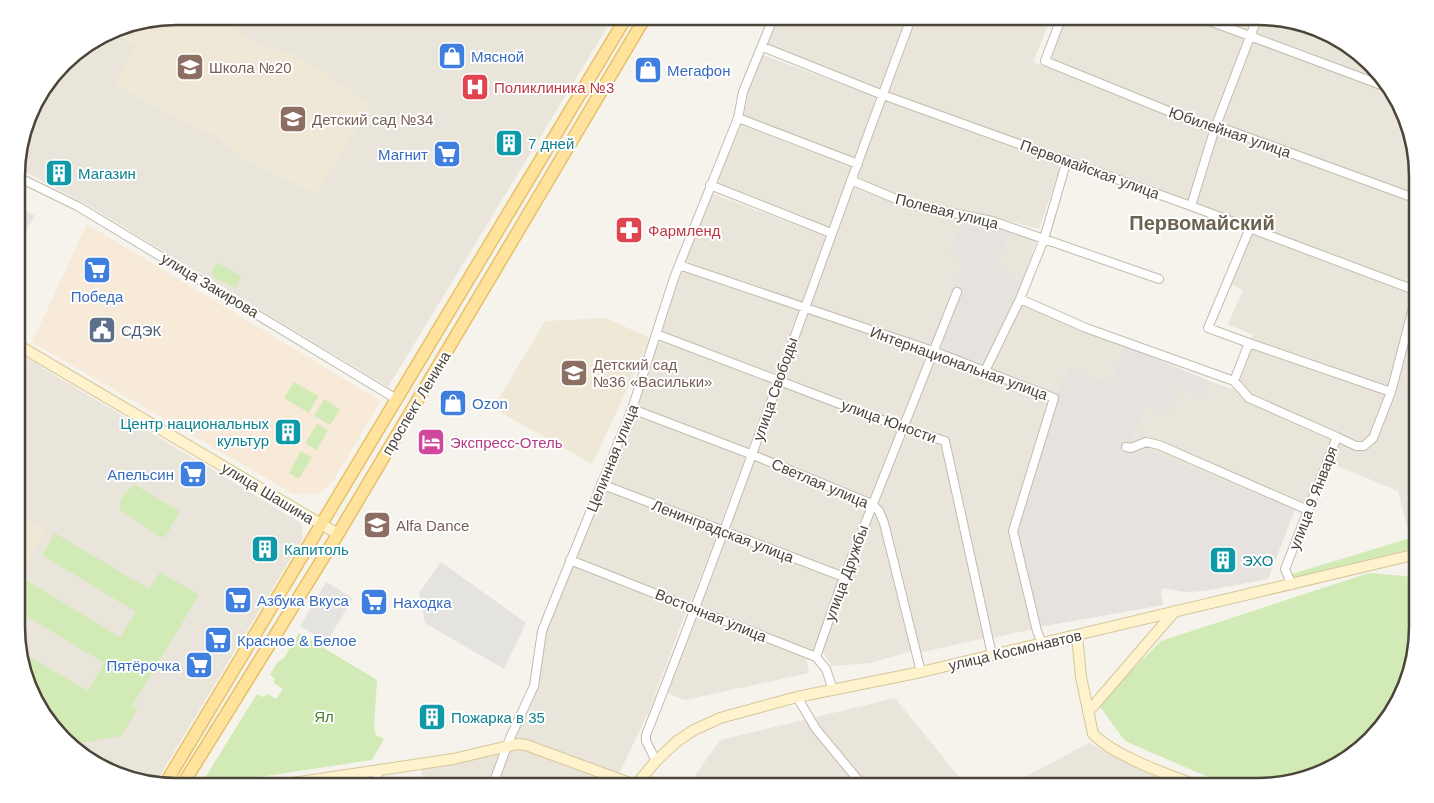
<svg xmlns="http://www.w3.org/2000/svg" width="1434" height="803" viewBox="0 0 1434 803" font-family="Arial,sans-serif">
<rect width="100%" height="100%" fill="#f6f3ec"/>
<path fill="#eae5da" d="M176 16H614L388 387 89 206 18 168V155L33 105 70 56 115 28Z
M780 16H900L909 20 881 91 765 50Z
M915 16H1052L1033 62 1210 133 1190 202 885 95Z
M1059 16H1187L1246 38 1213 126 1041 59Z
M1203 16H1255L1248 33Z
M1260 17 1338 37 1389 86 1253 35Z
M1251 40 1393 93 1417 165V197L1219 125Z
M763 55 879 98 855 164 743 121 748 92Z
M883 99 1047 157 1060 168 1039 229 994 217H981L908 202 855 183Z
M741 125 854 168 831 234 713 189Z
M1219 131 1417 202V288L1195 204 1212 147Z
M853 187 907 207 964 219 950 254 964 260 927 346 807 308Z
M711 193 830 238 803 307 683 265Z
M1012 230 1037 239 1022 281 1004 274 998 265Z
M1251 233 1417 297V536L1410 539 1398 491 1328 462 1306 515 1132 443 1146 406 1180 388 1205 398 1212 382 1232 389 1253 335 1228 324 1243 290 1228 283Z
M682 270 801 311 776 379 660 333Z
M1020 302 1125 346 1109 384 1057 396 988 369Z
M806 312 928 352 901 424 780 381Z
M659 338 773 383 747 453 630 407Z
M18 353 301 523 303 538 156 782 96 766 43 716 18 648Z
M935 355 1050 399 1011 530 1034 629 991 638 946 438 906 426Z
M779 385 899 429 871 501 752 455Z
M628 411 746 457 719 527 600 481Z
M904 431 943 443 985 638 919 653 875 503Z
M751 459 869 504 842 575 724 529Z
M598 485 718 532 690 604 568 560Z
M872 509 879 515 913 651 870 663 832 666 820 648Z
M722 533 841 578 814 654 695 606Z
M567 564 687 609 649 711 618 776 513 740 534 678 541 632Z
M693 611 806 656 809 673 685 700 662 691Z
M895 698 967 787H687L720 740Z
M1089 743 1176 786H1008Z
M518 748 612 781 609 787H423L421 767Z"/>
<path fill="#f7ead8" d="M87 224 381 401 333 481 318 494H293L32 342Z"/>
<path fill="#e6e2dd" d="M964 219 1012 230 998 265 1006 268 1004 274 1022 281 984 367 927 346 964 260 949 254Z
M1125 346 1212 382 1205 398 1180 388 1169 415 1146 406 1132 443 1295 510 1268 579 1204 591 1185 592 1162 588 1161 593 1163 605 1039 627 1015 531 1057 396 1070 367 1109 384Z"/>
<path fill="#efe8d6" d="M176 16H212L267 48 290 52 371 104 316 194 237 155 214 133 210 135 115 85 135 46 111 31Z
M605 318 651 338 592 464 493 408 545 321Z
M18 514 46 530 18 578Z"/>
<path fill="#d2eab5" d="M218 263 241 276 236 288 211 276 215 265Z
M294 382 318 396 309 413 284 398Z
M324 399 340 409 330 425 314 416Z
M317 424 328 430 317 450 305 443Z
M301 451 312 457 299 479 289 473Z
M135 485 179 511V514L165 537H161L120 510C119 500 126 489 135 485Z
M55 533 149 589 160 572 199 595 132 706 137 710 121 736 73 744 43 716 18 650 88 691 104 663 18 611V597L27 581 120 637 136 612 42 555Z
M1417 536V549L1290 579 1292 574Z
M1369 573 1417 577V638L1397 707 1338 765 1269 786H1229L1125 741 1098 704 1161 641Z
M299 633 377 680 374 725 376 735 384 739 372 760 200 786 257 694 263 697 268 694 276 699 283 689 274 683V678L270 675 277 663 284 658Z"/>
<path fill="#e5e3e0" d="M18 206 35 216 18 243Z
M441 562 526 623 504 669 425 623 419 593Z
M326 582 353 598 327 642 300 626Z"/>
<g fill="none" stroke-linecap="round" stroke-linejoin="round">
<g stroke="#c2bbae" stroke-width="10">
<path id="street" d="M1062 16 1045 61 1205 126 1225 129 1417 199
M1196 16 1392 89
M763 47 883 95 1191 206 1417 291
M738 118 858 164
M18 177 79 207 398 400
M851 180 908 204 992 221 1159 279
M710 185 831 233
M1191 206 1215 128 1258 16
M679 265 933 351 1054 398 1013 531 1037 631 1042 643
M1020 299 1086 328 1234 381 1249 343 1208 328 1250 228
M656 334 903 428 945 441 992 655
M1249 343 1391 392
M985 371 1020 299 1044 239 1067 160
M1234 381 1249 398 1337 437 1285 569 1292 585
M632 409 753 455 872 504 879 511 884 523 921 672
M1337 437 1356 446H1364L1373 438 1391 392 1417 293
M1126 447 1131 448 1146 442 1159 445 1308 510
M601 484 844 577
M570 560 816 657 826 669 833 690
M816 657 844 577 957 292
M797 697 816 729 864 787
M656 761 646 741V735C740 497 822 255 912 16
M1162 786 1165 773
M373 787 379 770
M492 787 510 738 534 686 542 631 632 409 674 278 738 118 743 92 774 16"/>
</g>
<g stroke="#d6c79b" stroke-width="12">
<path id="secondary" d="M18 345 338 534
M1077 635 1081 677 1093 734C1116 757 1167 774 1198 786
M1088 712 1175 611
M266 787 453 759 517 744 526 745 635 785
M634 787 656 761 676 742 694 730 720 718 797 697 921 672 1417 554"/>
</g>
<g stroke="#e6c16a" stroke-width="14">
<path id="primary" d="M165 784 627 16
M181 787 338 534 646 16"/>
</g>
<use href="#street" stroke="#fff" stroke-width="8"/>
<use href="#secondary" stroke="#fff3cd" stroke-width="10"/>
<use href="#primary" stroke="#ffe39c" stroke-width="11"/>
</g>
<defs>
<g id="shop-square" transform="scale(1.4375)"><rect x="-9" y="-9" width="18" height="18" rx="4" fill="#3f7fe0" stroke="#fff"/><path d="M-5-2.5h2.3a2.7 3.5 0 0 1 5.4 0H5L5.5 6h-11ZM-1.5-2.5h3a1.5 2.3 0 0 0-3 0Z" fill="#fff"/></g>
<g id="school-square" transform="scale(1.4375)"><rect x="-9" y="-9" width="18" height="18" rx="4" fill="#8d6e63" stroke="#fff"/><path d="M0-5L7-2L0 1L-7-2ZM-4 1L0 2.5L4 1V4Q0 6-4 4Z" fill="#fff"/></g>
<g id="hospital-square" transform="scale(1.4375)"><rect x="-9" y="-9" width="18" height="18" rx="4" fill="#e0444e" stroke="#fff"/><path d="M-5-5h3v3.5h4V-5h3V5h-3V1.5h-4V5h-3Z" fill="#fff"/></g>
<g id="building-square" transform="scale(1.4375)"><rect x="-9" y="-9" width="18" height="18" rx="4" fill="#0f9aa8" stroke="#fff"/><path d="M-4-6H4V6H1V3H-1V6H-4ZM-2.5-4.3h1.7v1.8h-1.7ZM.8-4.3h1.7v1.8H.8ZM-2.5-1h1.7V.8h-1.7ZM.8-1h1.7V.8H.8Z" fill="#fff"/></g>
<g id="supermarket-square" transform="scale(1.4375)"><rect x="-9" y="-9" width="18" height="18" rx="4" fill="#3f7fe0" stroke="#fff"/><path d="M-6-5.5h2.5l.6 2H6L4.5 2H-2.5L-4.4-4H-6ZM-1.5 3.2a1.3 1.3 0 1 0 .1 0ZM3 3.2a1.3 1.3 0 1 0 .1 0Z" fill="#fff"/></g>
<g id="pharmacy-square" transform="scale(1.4375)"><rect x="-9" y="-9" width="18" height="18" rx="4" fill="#e0444e" stroke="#fff"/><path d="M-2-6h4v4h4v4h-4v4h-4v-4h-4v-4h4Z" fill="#fff"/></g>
<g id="civic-square" transform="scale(1.4375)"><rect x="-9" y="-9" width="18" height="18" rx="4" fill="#5c6f8a" stroke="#fff"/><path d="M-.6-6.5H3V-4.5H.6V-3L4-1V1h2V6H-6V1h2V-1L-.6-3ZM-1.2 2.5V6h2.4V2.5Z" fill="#fff"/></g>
<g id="hotel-square" transform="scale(1.4375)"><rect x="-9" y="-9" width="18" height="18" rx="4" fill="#d1479c" stroke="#fff"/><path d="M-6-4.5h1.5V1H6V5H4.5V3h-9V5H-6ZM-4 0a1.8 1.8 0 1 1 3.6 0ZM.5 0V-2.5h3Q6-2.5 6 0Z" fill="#fff"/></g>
</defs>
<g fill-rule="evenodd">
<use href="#shop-square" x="452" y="56"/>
<use href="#school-square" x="190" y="67"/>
<use href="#shop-square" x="648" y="70"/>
<use href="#hospital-square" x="475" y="87"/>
<use href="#school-square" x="293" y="119"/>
<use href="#building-square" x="509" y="143"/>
<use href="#supermarket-square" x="447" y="154"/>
<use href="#building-square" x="59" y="173"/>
<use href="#pharmacy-square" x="629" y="230"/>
<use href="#supermarket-square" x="97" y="270"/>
<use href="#civic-square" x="102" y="330"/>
<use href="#school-square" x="574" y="373"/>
<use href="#shop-square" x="453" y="403"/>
<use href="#building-square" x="288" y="432"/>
<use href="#hotel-square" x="431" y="442"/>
<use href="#supermarket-square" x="193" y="474"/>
<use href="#school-square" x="377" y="525"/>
<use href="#building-square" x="265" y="549"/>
<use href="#building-square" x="1223" y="560"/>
<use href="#supermarket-square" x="238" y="600"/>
<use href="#supermarket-square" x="374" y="602"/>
<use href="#supermarket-square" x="218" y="640"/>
<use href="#supermarket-square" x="199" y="665"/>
<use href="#building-square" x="432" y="717"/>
</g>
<g text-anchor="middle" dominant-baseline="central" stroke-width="4" stroke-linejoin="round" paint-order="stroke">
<g font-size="15" fill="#366cbe" stroke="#fff" text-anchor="start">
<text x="471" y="56">Мясной</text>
<text x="667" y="70">Мегафон</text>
<text x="428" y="154" text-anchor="end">Магнит</text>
<text x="97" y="296" text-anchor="middle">Победа</text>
<text x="472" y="403">Ozon</text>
<text x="174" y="474" text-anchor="end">Апельсин</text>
<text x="257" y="600">Азбука Вкуса</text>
<text x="393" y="602">Находка</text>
<text x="237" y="640">Красное &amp; Белое</text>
<text x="180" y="665" text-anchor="end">Пятёрочка</text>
</g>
<g font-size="15" fill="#785e54" stroke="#fff" text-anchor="start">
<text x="209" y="67">Школа №20</text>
<text x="312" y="119">Детский сад №34</text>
<text x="593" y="364">Детский сад<tspan x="593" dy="17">№36 «Васильки»</tspan></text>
<text x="396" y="525">Alfa Dance</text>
</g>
<g font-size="15" fill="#be3a42" stroke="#fff" text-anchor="start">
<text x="494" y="87">Поликлиника №3</text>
<text x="648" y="230">Фармленд</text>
</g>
<g font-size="15" fill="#4b4439" stroke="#fff">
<text transform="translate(1230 132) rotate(19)">Юбилейная улица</text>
<text transform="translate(1090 169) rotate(20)">Первомайская улица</text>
<text transform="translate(947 211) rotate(14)">Полевая улица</text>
<text transform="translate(210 285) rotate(31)">улица Закирова</text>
<text transform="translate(959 363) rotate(20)">Интернациональная улица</text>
<text transform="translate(775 389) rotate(-71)">улица Свободы</text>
<text transform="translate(416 403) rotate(-59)">проспект Ленина</text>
<text transform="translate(889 421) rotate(20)">улица Юности</text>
<text transform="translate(612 458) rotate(-68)">Целинная улица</text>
<text transform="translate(820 483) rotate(23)">Светлая улица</text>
<text transform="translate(268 493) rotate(31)">улица Шашина</text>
<text transform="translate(1313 498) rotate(-69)">улица 9 Января</text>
<text transform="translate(723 531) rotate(21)">Ленинградская улица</text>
<text transform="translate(846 573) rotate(-70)">улица Дружбы</text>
<text transform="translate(711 615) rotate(22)">Восточная улица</text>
<text transform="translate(1015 650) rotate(-13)">улица Космонавтов</text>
</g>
<g font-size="15" fill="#0d838f" stroke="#fff" text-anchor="start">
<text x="528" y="143">7 дней</text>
<text x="78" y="173">Магазин</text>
<text x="269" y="423" text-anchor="end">Центр национальных<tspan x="269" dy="17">культур</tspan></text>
<text x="284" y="549">Капитоль</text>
<text x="1242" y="560">ЭХО</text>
<text x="451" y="717">Пожарка в 35</text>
</g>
<g font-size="15" fill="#4e5e75" stroke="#fff" text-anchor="start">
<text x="121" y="330">СДЭК</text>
</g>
<g font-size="15" fill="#b23c85" stroke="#fff" text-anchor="start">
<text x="450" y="442">Экспресс-Отель</text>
</g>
<g font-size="15" fill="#4a7f2a" stroke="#fff">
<text x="324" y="716">Ял</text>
</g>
<g font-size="20" font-weight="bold" fill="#6e6250" stroke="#fff">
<text x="1202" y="223">Первомайский</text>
</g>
</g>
<path d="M0 0H1434V803H0ZM176 25H1258A151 151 0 0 1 1409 176V627A151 151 0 0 1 1258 778H176A151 151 0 0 1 25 627V176A151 151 0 0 1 176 25Z" fill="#fff" fill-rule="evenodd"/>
<path fill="none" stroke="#4b4439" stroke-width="2.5" d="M176 25H1258A151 151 0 0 1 1409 176V627A151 151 0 0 1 1258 778H176A151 151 0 0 1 25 627V176A151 151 0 0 1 176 25Z"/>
</svg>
